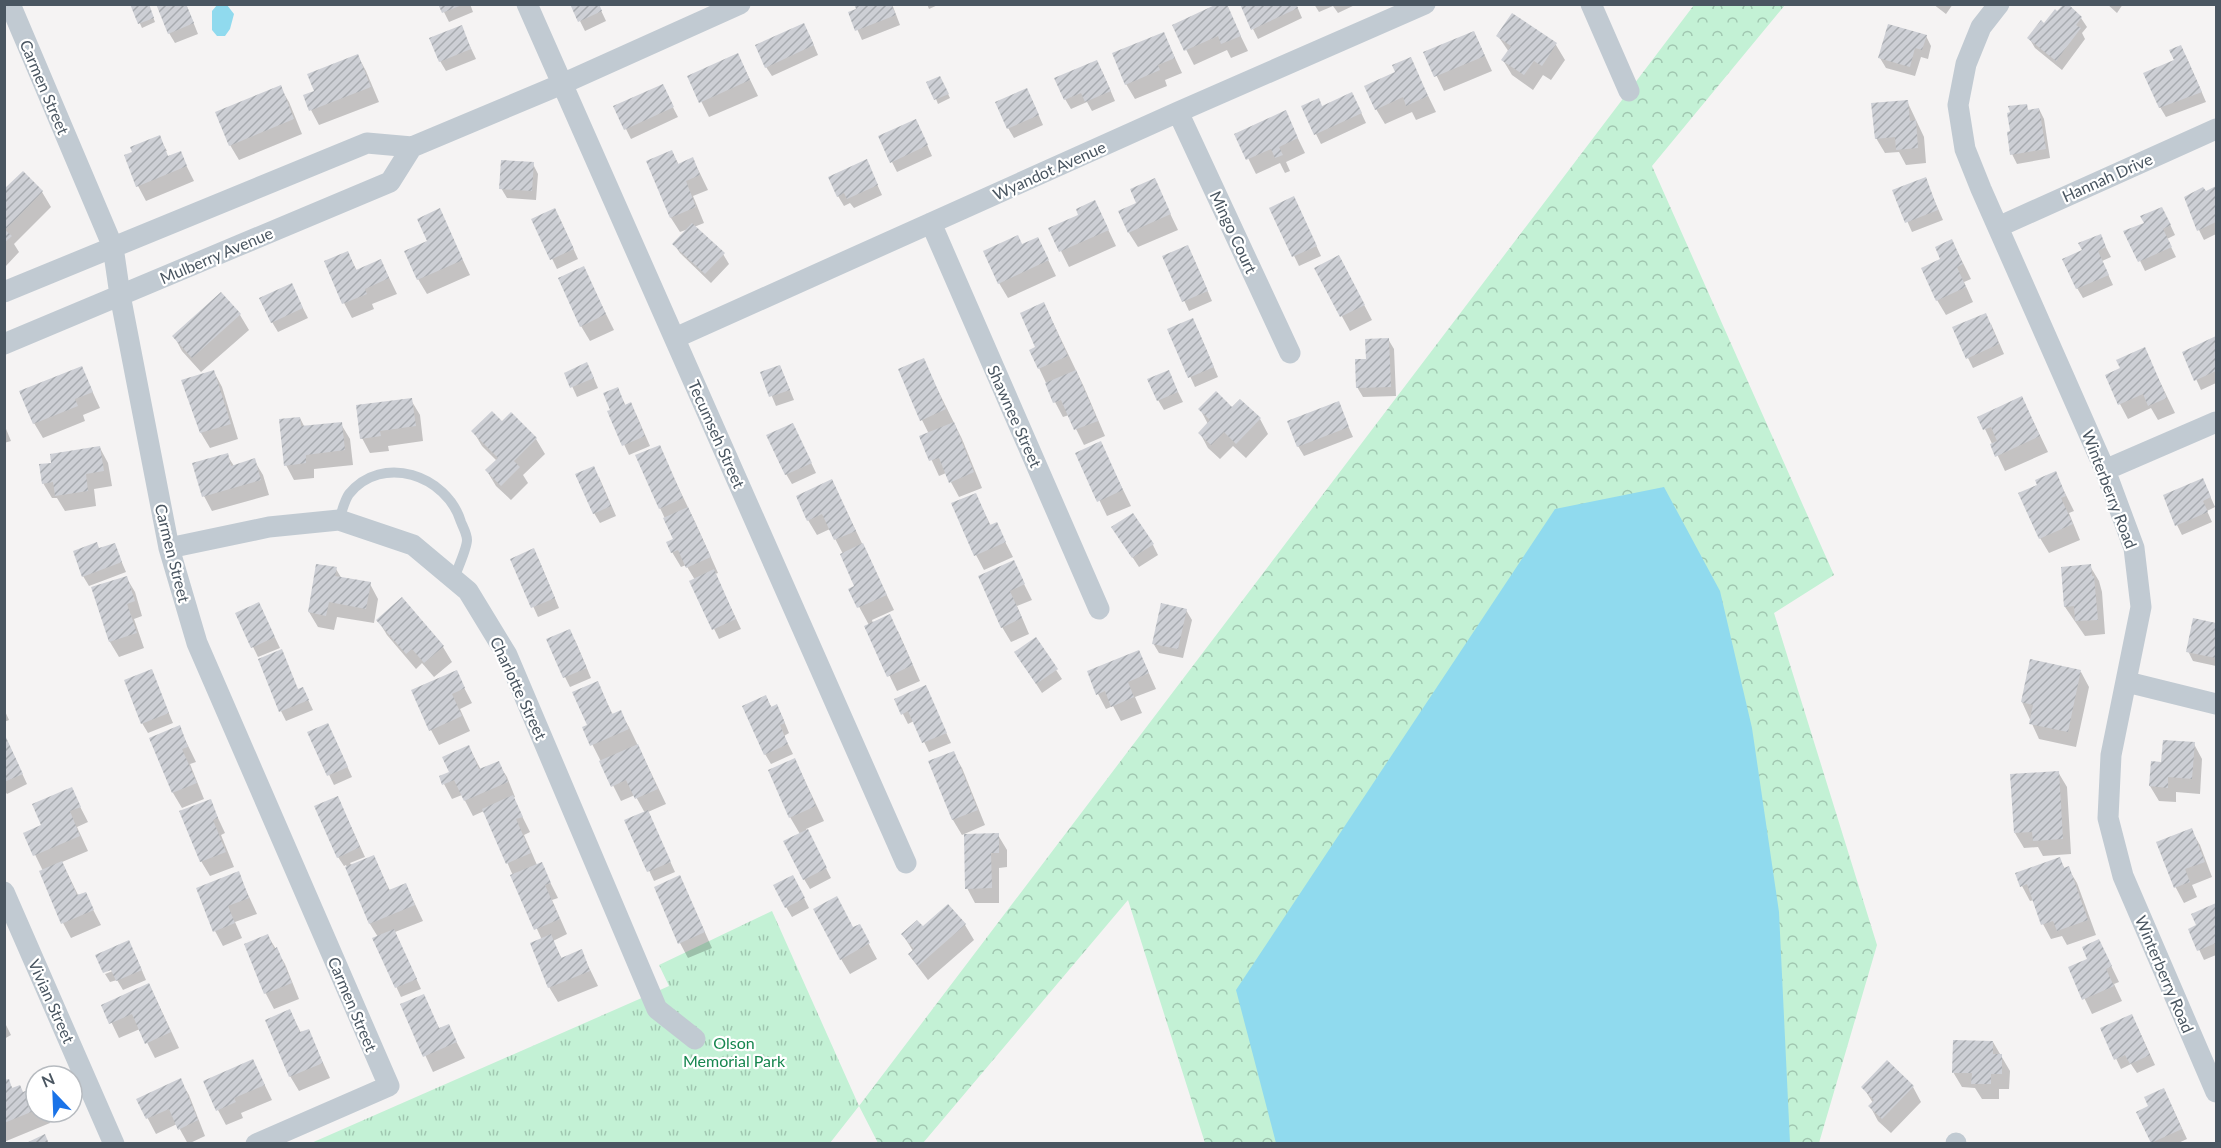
<svg xmlns="http://www.w3.org/2000/svg" width="2221" height="1148" viewBox="0 0 2221 1148" font-family="Lato,sans-serif">
<defs>
<pattern id="forest-crowns" width="20" height="18" patternUnits="userSpaceOnUse" patternTransform="scale(1.5)"><rect width="20" height="18" fill="#c3f1d5"/><path d="M2 6a3 3 0 1 1 6 0M12 15a3 3 0 1 1 6 0" fill="none" stroke="#a0c6b0"/></pattern>
<pattern id="park-tufts" width="24" height="20" patternUnits="userSpaceOnUse" patternTransform="scale(1.5)"><rect width="24" height="20" fill="#c3f1d5"/><path d="M3 7l-1-3M5 7V3M7 7l1-3M15 17l-1-3M17 17v-4M19 17l1-3" fill="none" stroke="#a0c6b0"/></pattern>
<pattern id="building-hatch" width="6" height="6" patternUnits="userSpaceOnUse" patternTransform="scale(1.5)"><rect width="6" height="6" fill="#cdcfd5"/><path d="M-1 1l2-2M0 6l6-6M5 7l2-2" fill="none" stroke="#a8abb0"/></pattern>
</defs>
<rect width="100%" height="100%" fill="#f5f3f3"/>
<path fill="url(#forest-crowns)" d="M1694 5H1785L1652 166 1834 575 1774 613 1877 945 1819 1143H1205L1128 900 923 1143H878L859 1106Z"/>
<path fill="url(#park-tufts)" d="M772 911 859 1106 830 1143 309 1144 669 986 659 965Z"/>
<path fill="#90daee" d="M217 5H227L234 14 230 29 225 36H217L212 30V11Z
M1664 487 1720 591 1752 728 1779 912 1790 1143H1276L1236 990 1555 509Z"/>
<path fill="#0003" d="M148 4 155 22 142 28 132 6Z
M186 4 198 34 175 43 169 33Z
M440 4H470L473 12 449 22Z
M598 4 606 21 585 31 580 21Z
M856 4H892L900 25 862 40 850 13 858 10Z
M927 4H940L929 9Z
M1225 4 1248 51 1231 58 1227 50 1194 65 1174 26Z
M1296 4 1302 18 1258 39 1253 29Z
M1314 4H1357L1338 13 1333 6 1319 12Z
M1933 4H1953L1946 14Z
M2107 4H2123L2117 13Z
M1513 15 1556 45 1565 60 1551 80 1543 75 1533 90 1512 75 1503 60 1509 52 1498 36Z
M2081 18 2087 27 2082 33 2085 39 2062 70 2035 48 2029 38 2044 25Z
M461 27 476 59 446 71 440 61Z
M1474 32 1492 71 1444 91 1425 52Z
M809 34 818 55 772 76 766 67Z
M1164 34 1182 73 1165 80 1167 86 1135 99 1126 84Z
M1926 36 1931 46 1928 59 1921 57 1915 76 1886 68 1880 58Z
M738 55 758 96 709 117 689 77Z
M358 56 366 71 379 102 319 125 311 110 316 92Z
M2186 56 2206 102 2166 117 2160 107 2176 61Z
M1410 59 1436 112 1416 120 1412 112 1385 124 1376 109 1397 73Z
M1102 71 1115 101 1092 111 1087 102 1071 109 1065 99Z
M942 82 950 98 938 104 936 99Z
M280 87 289 102 302 134 239 160 230 145Z
M666 94 678 117 631 139 626 129Z
M1032 100 1043 125 1014 138 1008 128Z
M1907 101 1924 137 1926 163 1906 165 1899 152 1885 153 1876 138Z
M1357 104 1366 123 1321 144 1316 134 1322 107Z
M2026 106 2029 111 2039 109 2044 119 2050 158 2017 164 2012 154V132Z
M1285 112 1305 153 1286 162 1290 171 1285 173 1280 163 1256 174 1236 134Z
M921 131 932 156 897 172 892 162Z
M159 137 167 151H164L170 164 180 153 194 181 146 201 138 186Z
M672 152 679 165 693 159 708 190 693 196 704 223 694 227 723 254 729 264 711 283 680 253 674 244 688 229 680 232 671 218 648 162Z
M533 164 538 174 536 200 507 198 501 188Z
M871 171 882 195 854 208 850 203 844 206 838 196Z
M23 173 42 192 51 207 14 244 19 252 5 267 4 192Z
M1925 179 1943 220 1912 232 1894 191Z
M1154 180 1178 230 1138 247 1129 233 1138 204Z
M2216 188V234L2204 240 2199 230 2205 193Z
M1095 202 1116 246 1069 267 1050 229 1080 215Z
M1271 208H1299L1321 256 1299 266Z
M439 210 470 275 427 294 418 279Z
M2167 218 2175 235 2167 239 2176 257 2145 271 2126 232 2146 224Z
M533 219H560L578 259 557 269Z
M2100 236 2111 257 2102 261 2113 285 2083 298 2077 288 2084 251Z
M1038 239 1056 276 1008 298 999 283 1022 246Z
M1952 241 1971 279 1964 282 1973 302 1946 315 1937 300 1942 260Z
M348 253 357 271 381 261 397 294 372 304 374 309 352 318 344 303Z
M1164 257H1193L1212 301 1189 311Z
M583 268 614 330 590 341 581 326Z
M1316 269 1347 272 1372 320 1350 331Z
M291 285 308 318 278 332 272 322Z
M221 294 240 315 249 330 201 372 182 351 174 336Z
M1044 304 1084 387 1105 436 1084 445 1069 415 1063 417 1055 402 1031 351 1037 348Z
M1991 324 2004 354 1973 368 1968 358Z
M1169 330H1198L1218 377 1195 387Z
M2216 338V383L2201 390 2184 352Z
M1388 339 1394 349 1396 396 1363 397 1357 387 1367 360Z
M2144 349 2175 413 2158 420 2151 408 2128 419 2120 404 2122 369Z
M923 360 962 439 982 488 959 497 946 473 939 476 921 437 929 434 922 420Z
M780 366 794 400 776 406 762 373Z
M81 367 100 408 83 415 85 421 43 438 34 423Z
M214 372 222 387 238 439 210 448 201 433 195 410Z
M1168 372 1183 402 1164 410 1158 400Z
M566 373 592 374 598 388 577 397Z
M617 389 626 406 636 414 650 446 629 455 609 412 612 410Z
M2022 398 2048 452 2005 471 1985 429Z
M411 400 420 415 423 441 388 446 389 451 370 453 362 438Z
M1240 401 1260 419 1268 434 1246 458 1233 446 1220 459 1208 448 1200 433 1208 424 1200 409H1232Z
M1338 403 1353 437 1304 456 1298 446Z
M300 418 305 428 341 424 350 439 353 465 314 469V478L294 480 286 465Z
M502 423 536 439 545 454 523 475 528 483 511 500 496 486 487 471 497 461 482 446 473 431Z
M4 424 11 441 4 443Z
M798 435 816 473 792 484 786 474Z
M1100 443 1131 506 1107 516 1077 454Z
M659 447 696 524 718 573 715 574 741 629 719 639 691 581 695 580 686 565 681 567 672 552 675 540 660 508Z
M100 448 108 463 112 486 94 489 96 506 65 511 57 498H52L43 483 53 464Z
M227 455 234 466 254 460 263 475 269 495 212 511 204 496Z
M2055 473 2074 511 2069 513 2080 540 2049 553 2040 538 2039 486Z
M599 477 616 516 600 523 594 513Z
M2203 480 2215 507 2207 511 2212 522 2182 535 2177 525Z
M832 481 894 610 872 620 873 623 898 631 920 681 897 691 866 627 869 625 850 590 856 587 843 554 830 529 817 535 808 520Z
M975 494 991 526 996 524 1013 557 984 570 976 555Z
M1119 537 1153 545 1158 555 1139 567Z
M114 544 126 572 89 586 83 576 99 550Z
M512 560H539L559 608 538 617Z
M1013 562 1032 600 1017 606 1029 634 1011 642 1002 627Z
M2090 566 2099 581 2102 592 2105 634 2085 636 2065 607Z
M336 569 342 579 370 584 378 599 374 623 337 617 334 630 318 627 309 612Z
M126 577 135 592 142 616 134 619 144 648 119 657 110 642 93 588Z
M402 599 443 647 452 662 434 677 422 663 416 669 387 635 378 620Z
M259 604 280 648 258 657 237 614Z
M1186 610 1192 620 1183 658 1159 653 1153 643Z
M2194 620 2216 624V666L2193 661 2188 651Z
M575 640 591 678 570 687 565 677Z
M1139 651 1156 689 1135 697 1142 713 1121 721 1113 706 1106 709 1098 694Z
M1022 662 1056 670 1062 679 1042 693Z
M151 671 173 723 148 733 142 723Z
M456 672 472 703 460 709 470 731 439 745 431 730Z
M2081 672 2089 687 2076 747 2039 739 2022 702Z
M597 683 613 715 620 712 629 727 666 804 648 812 675 872 654 881 626 821 645 813 635 795 621 801 584 728 589 726Z
M925 687 951 743 929 752 914 721 908 724 896 700Z
M303 689 313 710 286 721 281 711 298 690Z
M766 697 772 708 782 716 789 733 784 736 793 754 771 764 765 754Z
M4 709 9 720 4 722Z
M179 727 196 762 190 764 204 799 182 808 173 793 151 739Z
M309 733 333 735 352 777 334 785Z
M4 734 27 784 7 794 4 790Z
M2194 744 2202 759 2200 794 2176 792V802L2159 801 2150 786 2163 763Z
M469 747 481 770 498 763 507 777 515 797 513 798 530 832 524 835 537 865 541 864 558 898 552 900 567 934 553 941 562 959 581 951 598 986 558 1002 549 987 532 944 542 940 484 811 473 816 462 795 452 799 444 784Z
M953 753 962 768 985 825 962 835 953 820 930 762Z
M795 760 824 821 806 829 831 878 810 889 804 879 800 834 790 817Z
M2058 772 2067 787 2071 854 2043 856 2038 847 2024 848 2015 833Z
M71 789 88 822 77 827 88 851 62 862 79 897 85 894 101 925 71 938 63 923 43 871 25 834 43 826Z
M210 801 225 833 221 835 234 867 210 876 201 861Z
M342 807 365 857 350 863 352 866 374 857 390 891 406 885 423 921 395 932 421 989 401 997 374 939 378 937 370 924 346 865 344 866 338 857Z
M2191 830 2200 845 2212 877 2192 885 2197 897 2184 903 2176 888 2158 843Z
M998 835 1007 850V867L999 868V903H975L967 888Z
M2059 858 2065 869 2068 868 2077 883 2096 935 2067 945 2062 936 2051 939 2043 924 2034 900 2030 901 2022 886Z
M238 873 257 914 235 922 242 938 223 946 215 931Z
M680 877 712 948 688 958 680 943Z
M798 886 809 908 792 917 786 907Z
M2216 904V955L2204 960 2190 930 2198 926 2193 915Z
M948 906 965 925 974 940 928 980 909 955 913 951 903 935 923 928Z
M859 926 877 959 850 974 841 959 853 929Z
M268 936 285 964 299 999 274 1009 266 994 246 944Z
M2099 941 2119 982 2114 984 2122 1001 2092 1014 2070 968 2089 960Z
M134 952 146 980 123 990 117 980 110 982 105 974 118 969Z
M149 984 179 1048 155 1058 140 1029 119 1038 103 1005Z
M423 995 440 1030 448 1026 465 1058 433 1072 402 1005Z
M290 1011 301 1033 308 1030 330 1078 299 1091 290 1076Z
M4 1021 11 1035 4 1039Z
M2137 1026 2155 1065 2137 1073 2131 1064 2121 1069 2102 1029Z
M1993 1042 2010 1071 2009 1089H1999V1099H1982L1975 1088 1962 1087 1953 1072Z
M253 1061 272 1100 241 1113 243 1118 226 1125 218 1110Z
M180 1080 189 1095 205 1136 188 1144 177 1124 156 1134 138 1100Z
M8 1081 13 1089 23 1094 34 1089 36 1093V1112H46L50 1123 4 1142V1082Z
M1863 1087H1913L1921 1102 1891 1133 1878 1121 1870 1106 1873 1103Z
M2169 1100 2187 1139 2176 1144H2153L2138 1113Z"/>
<path fill="url(#building-hatch)" d="M130 4H149L154 18 138 24Z
M156 4H186L194 23 168 34Z
M438 4H462V5L442 13Z
M570 4H599L602 11 578 22Z
M854 4H891L896 15 855 31 848 12 856 9Z
M1217 4H1227L1241 36 1221 44 1218 36 1184 51 1172 25Z
M1240 4H1296L1298 8 1251 30Z
M2064 4H2068L2082 17 2076 25 2081 28 2056 61 2027 38 2041 20 2044 23 2055 9 2057 11Z
M1512 13 1557 43 1542 66 1534 61 1524 75 1501 60 1511 46 1496 36Z
M804 23 814 45 765 68 755 45Z
M1888 24 1927 35 1922 50 1915 48 1910 67 1878 58Z
M462 25 471 49 439 62 429 38Z
M1474 31 1485 56 1434 77 1423 52Z
M1164 32 1175 58 1158 65 1160 70 1125 85 1112 53Z
M2181 45 2202 92 2159 108 2143 73 2174 60 2169 50Z
M738 53 750 80 699 103 687 76Z
M358 54 371 87 309 111 303 95 314 91 307 74Z
M1411 57 1428 96 1406 106 1403 97 1375 110 1364 86 1395 72 1392 65Z
M1097 60 1111 91 1085 102 1081 93 1064 100 1054 78Z
M940 76 949 94 934 100 926 82Z
M663 84 674 107 624 130 613 106Z
M281 85 294 119 229 146 215 112Z
M1027 88 1039 115 1007 129 995 102Z
M1352 92 1362 113 1314 135 1301 106 1319 98 1322 106Z
M1908 100 1910 121 1916 120 1918 148 1896 150 1895 137 1875 139 1871 103Z
M2027 104 2028 110 2039 108 2046 149 2010 155 2007 132 2010 131 2007 113 2010 112 2008 106Z
M1286 110 1298 138 1279 147 1283 155 1275 158 1271 149 1246 160 1234 134Z
M916 119 928 145 890 163 878 136Z
M160 135 168 156 181 151 187 166 136 187 124 155 132 152 130 147Z
M672 150 678 164 693 157 700 175 686 181 696 207 670 218 646 161Z
M867 159 878 185 847 199 844 193 837 197 828 177Z
M501 160 534 162 532 191 499 189Z
M23 171 43 191 5 230 12 236 4 243V189Z
M1926 177 1938 210 1905 223 1892 190Z
M1155 178 1171 214 1128 233 1118 211 1136 203 1130 189Z
M2216 186V222L2197 231 2184 197 2203 187 2206 191Z
M1294 196 1317 246 1292 257 1269 208Z
M1095 200 1109 230 1059 252 1048 228 1078 215 1076 209Z
M2162 207 2171 225 2163 229 2172 247 2138 262 2123 231 2144 223 2140 216Z
M440 208 463 260 417 280 404 251 427 241 417 219Z
M555 208 574 249 550 260 531 219Z
M692 223 725 253 705 274 672 244Z
M2101 234 2106 247 2098 251 2109 275 2076 289 2062 259 2082 250 2078 243Z
M1018 235 1022 244 1038 237 1049 260 998 284 983 251Z
M1952 239 1963 264 1957 267 1966 287 1936 301 1921 268 1940 259 1935 247Z
M1188 245 1208 291 1182 302 1162 256Z
M348 251 356 270 381 259 389 278 365 289 367 294 342 304 324 261Z
M1339 255 1365 305 1340 317 1314 268Z
M584 266 606 314 580 327 558 278Z
M292 283 303 308 271 323 259 298Z
M221 292 241 314 192 358 172 336Z
M1044 302 1068 356 1038 369 1029 350 1035 347 1020 313Z
M1986 313 1999 344 1966 359 1952 327Z
M1193 318 1214 367 1188 378 1167 329Z
M2216 336V371L2194 381 2182 352Z
M1389 338 1391 387 1356 388 1355 359H1366L1365 339Z
M2145 347 2167 398 2148 406 2143 394 2118 405 2105 375 2120 368 2116 360Z
M924 358 946 409 920 421 898 369Z
M587 362 594 378 570 388 564 373Z
M780 365 790 390 769 397 760 372Z
M82 366 93 392 75 399 78 406 33 424 19 391Z
M214 370 231 424 200 433 181 380Z
M1076 370 1098 421 1074 430 1061 400 1053 403 1045 383Z
M1169 370 1178 392 1157 401 1147 379Z
M618 387 625 405 631 402 645 436 622 446 607 411 610 410 603 393Z
M1216 391 1232 407 1240 399 1261 418 1236 444 1224 432 1211 445 1198 433 1210 420 1198 409Z
M2022 396 2040 436 1995 457 1990 444 1997 441 1991 427 1983 430 1977 417Z
M412 398 416 426 380 431 381 436 360 439 356 405Z
M1339 401 1349 427 1297 447 1287 421Z
M492 411 502 421 511 412 537 438 514 461 520 467 501 486 485 470 498 458 471 431Z
M300 417 301 426 342 422 345 450 306 455V463L284 466 279 419Z
M954 422 974 472 949 483 939 458 929 461 919 436Z
M793 423 812 463 785 475 766 435Z
M1101 441 1123 490 1097 502 1075 453Z
M660 445 683 498 659 509 635 455Z
M100 446 104 471 86 474 88 491 55 496 53 482 42 484 39 464 51 463 50 454Z
M228 453 231 466 255 458 261 480 202 497 192 463Z
M594 466 611 506 593 514 575 474Z
M2056 471 2066 496 2061 498 2073 524 2039 539 2018 493 2037 485 2035 480Z
M2203 478 2211 497 2203 501 2208 512 2175 526 2163 495Z
M832 479 856 531 834 540 822 514 807 521 796 496Z
M976 493 990 525 997 522 1006 542 974 556 951 503Z
M688 507 711 557 686 568 678 550 671 553 666 542 673 539 663 518Z
M1133 513 1154 544 1132 558 1111 527Z
M97 542 99 548 115 543 122 562 82 577 73 551Z
M863 543 887 595 857 608 848 589 854 586 840 554Z
M534 548 555 598 531 608 510 559Z
M1014 560 1025 584 1010 591 1022 618 1001 628 978 576Z
M316 564 337 567 335 576 371 582 366 609 329 602 326 616 308 612Z
M2091 564 2092 576H2094L2098 620 2075 621 2074 606 2064 607 2061 567Z
M714 569 736 619 712 630 689 581Z
M127 576 135 601 127 604 137 633 109 642 91 587Z
M402 597 444 646 424 663 412 649 406 654 376 620Z
M259 602 275 637 251 648 235 613Z
M1161 603 1187 609 1178 649 1152 644Z
M890 614 913 665 887 677 864 626Z
M2193 618 2216 623V658L2186 652Z
M570 629 587 668 563 678 546 639Z
M1036 637 1058 669 1036 684 1014 652Z
M282 649 298 689 303 687 309 700 279 712 258 659Z
M1139 650 1149 673 1128 682 1134 697 1111 707 1105 691 1096 695 1087 671Z
M2030 659 2081 670 2068 732 2029 724 2033 705 2021 702Z
M152 669 169 713 141 724 124 680Z
M457 670 465 688 452 694 462 716 429 731 411 690Z
M598 681 612 714 621 710 629 729 590 746 582 727 587 725 572 692Z
M926 685 947 733 922 743 908 711 901 715 894 699Z
M766 695 771 707 777 704 785 723 780 725 788 744 764 755 742 706Z
M328 723 348 767 327 776 307 732Z
M180 725 188 747 182 749 197 783 172 793 149 738Z
M4 733 23 774 4 782Z
M2163 740 2195 742 2192 779 2168 777V788L2149 786 2151 761 2161 762Z
M638 744 658 789 635 799 626 780 611 787 599 761Z
M469 745 479 769 499 761 508 782 464 801 454 780 442 785 439 776 449 772 442 757Z
M954 751 978 810 952 820 928 761Z
M795 758 816 806 789 818 768 770Z
M2059 771 2063 839 2033 841 2032 832 2014 833 2010 774Z
M72 787 81 807 70 811 80 836 33 856 23 833 41 825 32 804Z
M513 795 523 817 516 819 531 853 506 864 482 809Z
M338 796 360 847 337 858 314 806Z
M211 799 218 818 213 820 226 852 200 862 179 811Z
M648 810 671 862 647 872 624 820Z
M2192 828 2205 862 2185 869 2190 882 2174 888 2156 842Z
M808 829 827 868 803 880 783 841Z
M999 833V853H991L992 888 965 889 964 834Z
M374 855 389 890 406 883 415 905 369 924 345 867Z
M2060 857 2064 868 2069 866 2088 920 2057 931 2053 921 2041 925 2027 884 2020 887 2015 873Z
M62 861 77 895 86 892 94 910 61 924 39 871Z
M542 862 551 883 545 885 560 919 534 930 510 875Z
M239 871 249 898 228 906 235 923 213 932 196 888Z
M680 875 705 932 678 944 654 887Z
M793 875 805 898 785 908 773 885Z
M837 896 853 927 860 924 870 943 840 960 813 909Z
M2216 903V943L2197 951 2188 929 2196 925 2191 914Z
M948 904 966 924 918 966 908 954 914 949 901 934 917 920 923 926Z
M394 929 417 979 395 988 372 938Z
M268 934 274 949 277 947 292 983 264 994 244 944Z
M551 934 561 958 582 949 590 971 548 988 530 943Z
M2099 939 2112 966 2106 969 2114 986 2082 1000 2068 967 2087 959 2082 947Z
M129 940 142 970 116 981 111 970 103 973 95 955Z
M149 983 171 1032 145 1044 132 1014 109 1024 101 1005Z
M424 994 439 1028 449 1024 457 1042 423 1057 400 1004Z
M290 1009 300 1032 309 1029 323 1063 289 1077 265 1020Z
M2132 1014 2150 1055 2130 1064 2125 1055 2114 1060 2100 1028Z
M1953 1040 1993 1041V1054H2002V1074H1991V1084H1971L1972 1073H1952Z
M253 1059 265 1085 234 1098 236 1102 216 1111 203 1081Z
M1887 1060 1914 1086 1882 1119 1868 1106 1874 1100 1861 1087Z
M181 1078 198 1120 178 1130 169 1109 146 1119 136 1099Z
M9 1079 12 1088 20 1085 23 1092 35 1087 36 1110 4 1123V1080Z
M2164 1088 2182 1129 2151 1143 2136 1112 2148 1106 2144 1097Z
M45 1134 49 1144H24Z"/>
<g fill="none" stroke-linecap="round" stroke-linejoin="round">
<path stroke="#c1cad2" stroke-width="10" d="M339 520C342 512 344 501 349 494 382 453 447 475 461 522 463 527 467 534 467 540 467 549 457 569 454 579"/>
<path stroke="#c1cad2" stroke-width="21" d="M10 4 113 247 120 295 169 548 197 643 389 1086 256 1144
M527 4 906 863
M1591 4 1629 91
M1999 4 1981 27 1966 64 1958 105 1965 149 1981 189 2105 470 2134 548 2141 607 2111 755 2108 818 2123 876 2216 1092
M1178 112 1290 353
M931 223 1099 609
M1998 227 2216 129
M4 292 367 143 412 147 562 84 740 4
M675 338 1178 112 1425 4
M4 344 390 182 412 147
M2105 470 2216 422
M169 548 269 527 339 520 413 545 468 591 507 655 657 1009 695 1039
M2127 682 2216 704
M4 892 114 1144
M1956 1144V1143"/>
</g>
<g text-anchor="middle" dominant-baseline="central" stroke-width="4.5" stroke-linejoin="round" paint-order="stroke">
<g font-size="16" fill="#4a5661" stroke="#fff">
<text transform="translate(45 87) rotate(67)">Carmen Street</text>
<text transform="translate(1049 170) rotate(-24)">Wyandot Avenue</text>
<text transform="translate(2107 177) rotate(-24)">Hannah Drive</text>
<text transform="translate(1234 232) rotate(65)">Mingo Court</text>
<text transform="translate(216 255) rotate(-23)">Mulberry Avenue</text>
<text transform="translate(1015 416) rotate(66)">Shawnee Street</text>
<text transform="translate(717 434) rotate(66)">Tecumseh Street</text>
<text transform="translate(2110 489) rotate(69)">Winterberry Road</text>
<text transform="translate(173 553) rotate(76)">Carmen Street</text>
<text transform="translate(519 688) rotate(65)">Charlotte Street</text>
<text transform="translate(2165 974) rotate(67)">Winterberry Road</text>
<text transform="translate(52 1001) rotate(66)">Vivian Street</text>
<text transform="translate(353 1004) rotate(67)">Carmen Street</text>
</g>
<g font-size="16" fill="#17864f" stroke="#fff">
<text x="734" y="1042">Olson<tspan x="734" dy="18">Memorial Park</tspan></text>
</g>
</g>
<rect width="2221" height="1148" fill="none" stroke="#4a5661" stroke-width="12"/>
<g transform="translate(54 1094) rotate(337)"><circle r="28" fill="#ffffff" stroke="#b7bbc0" stroke-width="1.5"/>
<path d="M0-4.5L10 22L0 15L-10 22Z" fill="#1a73e8"/>
<text y="-9" font-size="16" font-weight="bold" text-anchor="middle" fill="#4a5661">N</text>
</g>
</svg>
